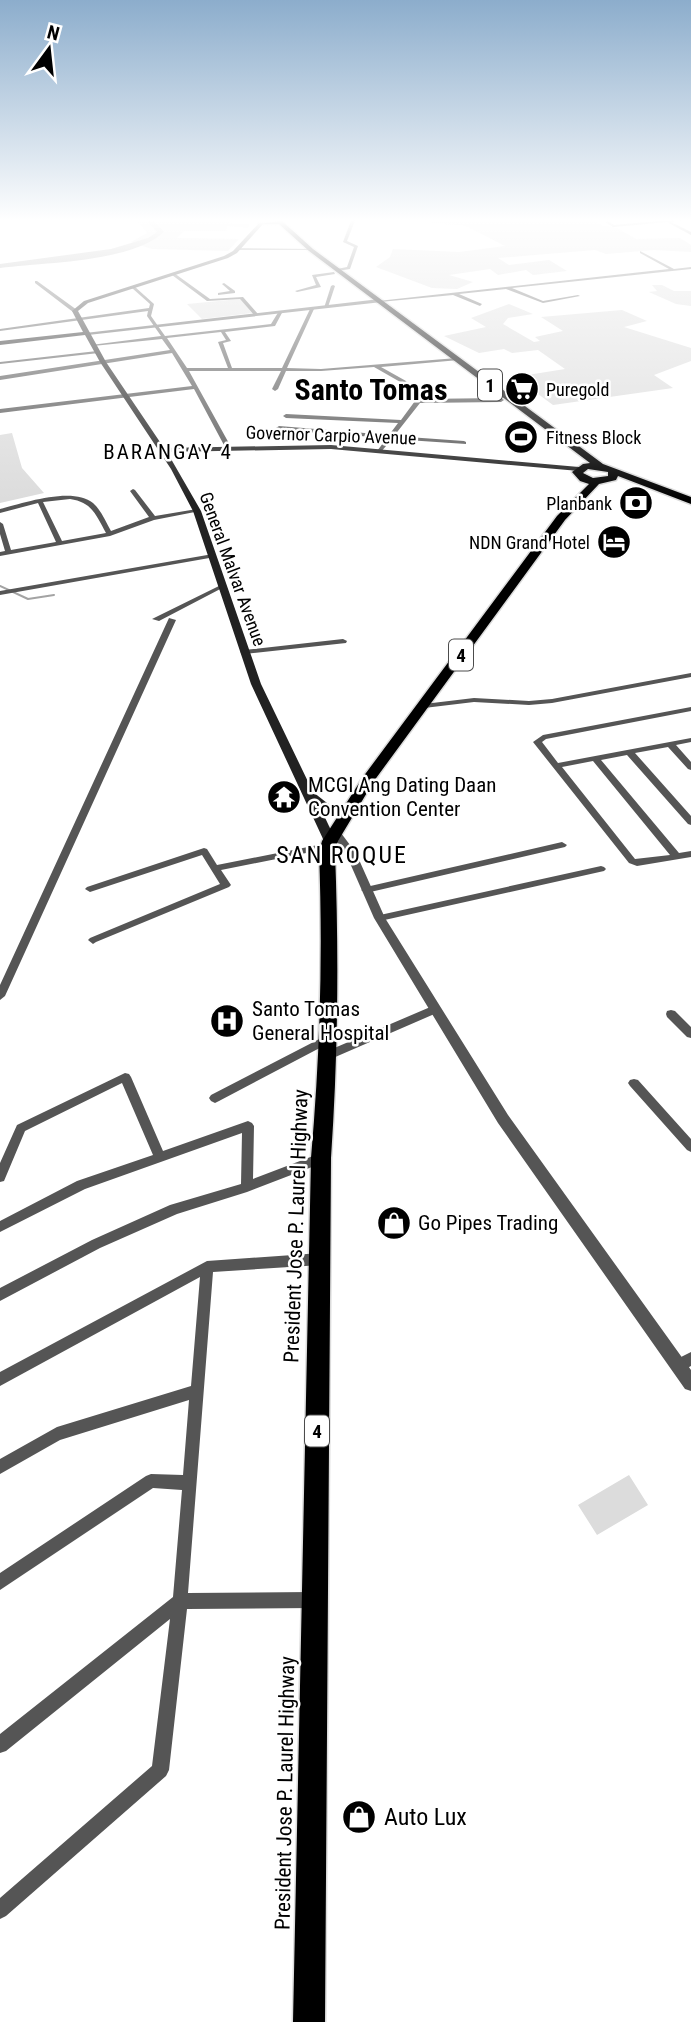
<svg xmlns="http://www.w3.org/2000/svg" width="691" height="2022" viewBox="0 0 691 2022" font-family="'Roboto Condensed',sans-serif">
<rect width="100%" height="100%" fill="#fff"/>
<path fill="#dcdcdc" d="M135 218H223L231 223 250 224 248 228 227 226 226 231H184L177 238 239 239 228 251 152 249 131 242 147 233Z
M420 218H593L601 225 617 228 636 239 680 238 691 245V252L654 250 606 254 595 250 498 258 509 265 549 260 567 271 533 275 526 270 498 275 490 269 449 275 473 282 457 289 432 288 376 267 390 257 393 249 459 252 505 246 466 226 432 223Z
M652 285H662L674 291H691V306L676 304 649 292 657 291Z
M240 299 252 313 202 319 187 304Z
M509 304 533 314 508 318 503 324 534 342 540 341 535 337 563 331 541 317 622 310 647 321 624 327 691 348V361L654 375 673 388 553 405 515 377 565 369 538 350 512 353 504 349 479 353 444 336 486 327 471 318Z
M12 433 22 468 44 493 0 503V435Z
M629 1475 648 1505 597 1535 578 1505Z"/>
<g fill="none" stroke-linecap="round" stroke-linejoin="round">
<path stroke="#a3a3a3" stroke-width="2" d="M0 586 28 599 54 595"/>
<path fill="#a3a3a3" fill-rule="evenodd" d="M144 218H151L164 232C130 263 45 262 0 268V264L111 249 148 238 157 232Z"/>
<g stroke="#dbdbdb" stroke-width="3">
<path id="trunk" d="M282 221 313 249 603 464 691 497V504L618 476 616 480 599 484 565 520 374 781 338 841 335 852C339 955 338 1055 331 1158L325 2022H293L311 1158C320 1055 323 955 319 852L322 841 363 777 557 516 589 484 580 481 572 472 583 464 590 463 309 251 279 224H258ZM588 469 608 472V476L593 478 583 473Z"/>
</g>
<path fill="#555" fill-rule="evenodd" d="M352 218H356L347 241 358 246 350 269 337 271V269L347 267 354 247 343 242Z
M691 218V220L671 222 691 232V235L667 222 613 227 605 222 608 221 614 225Z
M238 248 311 249 313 250H237Z
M640 251 674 269 691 267V269L512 288 543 301 578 295 580 296 543 303 506 289 459 294 482 304 480 306 453 295 380 302 378 301 669 269 640 253Z
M334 272 335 274 316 277 321 287 297 292 295 291 316 285 312 275Z
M172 273H174L210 299 243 297 258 314 254 315 240 299 207 301 172 275Z
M35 281H37L77 310V312H73L35 283Z
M224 283 235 291V293L218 295V293L230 291 222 284Z
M333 285 335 286 328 307 324 308 331 286Z
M134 286 154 304 151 316 165 336 271 324 279 311H283L275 326 225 332 231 341 223 343 232 368H282L310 309 312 308 314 309 287 368 321 369 457 358 459 360 381 367 406 381 419 399 501 398 504 400 501 402 420 403 394 436 464 441 466 442V444L392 439 380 453 377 451 387 438 279 430 276 428 279 426 389 435 398 423 286 418 283 416 286 414 401 420 415 401 402 383 374 367 321 371H286L278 389 275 391 272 389 281 371H189L231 447 228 449 225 447 194 389 0 413V409L192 386 172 353 0 380V376L170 350 162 339 93 346 91 345 161 336 147 316 148 311 0 331V329L149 308 150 304 132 288ZM221 332 226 340 218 342 228 368H187L167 338Z
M97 351 99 353 0 364V362Z
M133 489 135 490 155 516 197 509 200 511 154 520 110 536 0 556V552L5 551 0 534V522L3 524 11 550 56 542 38 503 0 513V509C23 503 73 486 93 503 101 510 106 522 111 531L149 517 130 491ZM70 499C92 502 96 515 106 533L62 541 43 502Z
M213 554 216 556 215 557 0 595V591Z
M221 585 226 586 159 621 152 619Z
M169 618 176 620 5 996 0 1000V985Z
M343 639 347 641 346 643 244 654 240 652 244 650Z
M691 673V677L552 703 529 705 474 702 424 708 420 706 424 704 474 698 529 701 552 699Z
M691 707V711L546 739 542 742 558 763 691 738V742L676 745 691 762V770L688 769 668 747 635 753 691 816V825L688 824 627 755 601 760 679 853 691 851V857L637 866 629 863 533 742 543 735ZM593 761 670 855 635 859 562 767Z
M562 842 567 845 565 847 366 893 361 890 366 887Z
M328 843 333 846 331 848 221 870 231 885 229 887 96 942 93 944 88 940 90 938 220 884 202 855 90 892 85 889 87 887 204 848 207 849 217 865Z
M601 866 604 867 606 869 604 871 380 921 375 918 380 915Z
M435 1005 440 1009 439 1012 333 1058H325L324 1055 325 1052Z
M671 1010 675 1011 691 1027V1038L687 1037 667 1017 666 1014 667 1011Z
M329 1034 333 1035 334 1038 333 1041 219 1101 215 1103 211 1101 209 1098 211 1095Z
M125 1073 129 1074 131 1077 163 1151 248 1121 252 1123 254 1126 253 1179 321 1153 325 1154 327 1158 325 1162 247 1192 177 1214 100 1248 0 1301V1288L92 1240 170 1205 241 1184 242 1133 85 1189 0 1232V1221L77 1181 153 1155 122 1083 25 1131 4 1181 0 1182V1163L17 1125Z
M634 1079 638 1080 691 1139V1152L687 1150 630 1086 628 1083 630 1080Z
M321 1253 325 1255 327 1259 325 1263 321 1265 213 1272 188 1593 313 1592 319 1594 321 1600 319 1606 313 1608 187 1609 169 1770 166 1776 6 1916 0 1919V1898L152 1766 170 1619 6 1751 0 1753V1734L173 1597 182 1490 153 1488 0 1590V1573L146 1476 151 1474 183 1475 189 1400 60 1440 0 1474V1459L57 1427 191 1386 200 1277 0 1386V1372L207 1261Z
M691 1352V1366L678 1373 673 1371 671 1366 673 1361Z"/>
<path fill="#555" fill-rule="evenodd" d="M380 299 382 302 88 335 85 333Z
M334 828 338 829 356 853 385 918 508 1115 691 1370V1391L685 1389 498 1123 374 918 346 854 329 831Z"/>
<path fill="#222" fill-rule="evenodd" d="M259 223 263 224 237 253 228 258 88 303 78 311 106 362 164 448 331 445 579 467 583 469 579 471 331 449 167 452 201 511 261 684 313 792 327 803 351 814 345 818 321 809 336 841 330 845 324 841 251 684 193 511 171 469 100 362 85 335 0 345V341L83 332 72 311 84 301 224 256 233 251Z"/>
<use href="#trunk" fill="#000" fill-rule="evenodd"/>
</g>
<linearGradient id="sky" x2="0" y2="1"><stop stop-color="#8cadcc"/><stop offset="0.44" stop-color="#fff"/><stop offset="1" stop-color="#fff" stop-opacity="0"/></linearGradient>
<rect width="691" height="501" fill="url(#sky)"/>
<defs>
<g id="supermarket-disc" transform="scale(1.75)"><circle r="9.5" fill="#000" stroke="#fff"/><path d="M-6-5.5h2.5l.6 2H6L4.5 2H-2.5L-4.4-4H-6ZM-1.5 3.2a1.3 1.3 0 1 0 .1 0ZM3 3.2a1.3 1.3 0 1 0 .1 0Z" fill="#fff"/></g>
<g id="stadium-disc" transform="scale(1.75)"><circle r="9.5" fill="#000" stroke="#fff"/><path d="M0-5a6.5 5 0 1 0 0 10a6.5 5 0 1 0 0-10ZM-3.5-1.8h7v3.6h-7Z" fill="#fff"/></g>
<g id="bank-disc" transform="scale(1.75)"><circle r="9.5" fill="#000" stroke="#fff"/><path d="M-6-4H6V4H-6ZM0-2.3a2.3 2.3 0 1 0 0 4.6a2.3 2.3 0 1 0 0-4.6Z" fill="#fff"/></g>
<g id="hotel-disc" transform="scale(1.75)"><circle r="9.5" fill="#000" stroke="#fff"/><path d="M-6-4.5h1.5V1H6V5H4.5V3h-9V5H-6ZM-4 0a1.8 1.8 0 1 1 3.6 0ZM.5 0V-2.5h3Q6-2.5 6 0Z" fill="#fff"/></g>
<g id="temple-disc" transform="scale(1.75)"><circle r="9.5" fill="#000" stroke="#fff"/><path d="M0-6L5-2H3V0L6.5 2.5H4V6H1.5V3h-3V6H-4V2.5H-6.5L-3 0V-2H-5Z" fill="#fff"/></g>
<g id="hospital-disc" transform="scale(1.75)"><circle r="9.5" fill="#000" stroke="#fff"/><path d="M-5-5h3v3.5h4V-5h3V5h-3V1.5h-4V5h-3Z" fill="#fff"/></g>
<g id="shop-disc" transform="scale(1.75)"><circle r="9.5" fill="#000" stroke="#fff"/><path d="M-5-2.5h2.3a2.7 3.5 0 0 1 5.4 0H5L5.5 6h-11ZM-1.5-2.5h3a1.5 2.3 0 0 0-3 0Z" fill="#fff"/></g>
</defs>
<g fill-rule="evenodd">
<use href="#supermarket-disc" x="522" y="389"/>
<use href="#stadium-disc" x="521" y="437"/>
<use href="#bank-disc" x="636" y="503"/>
<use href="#hotel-disc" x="614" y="542"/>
<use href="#temple-disc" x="284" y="797"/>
<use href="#hospital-disc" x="227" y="1021"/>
<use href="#shop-disc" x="394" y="1223"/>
<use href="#shop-disc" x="359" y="1817"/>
</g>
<g text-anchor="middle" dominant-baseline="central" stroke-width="5" stroke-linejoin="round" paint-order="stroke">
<g font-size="18" fill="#000" stroke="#fff" text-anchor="start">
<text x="546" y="389">Puregold</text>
<text x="546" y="437">Fitness Block</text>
<text x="612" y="503" text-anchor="end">Planbank</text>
<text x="590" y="542" text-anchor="end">NDN Grand Hotel</text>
</g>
<g font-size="18" fill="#000" stroke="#fff">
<text transform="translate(331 435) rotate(2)">Governor Carpio Avenue</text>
<text transform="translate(233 569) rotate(70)">General Malvar Avenue</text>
</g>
<g fill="#fff" stroke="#4c4c4c" stroke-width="2">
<rect x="478" y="369.5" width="24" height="31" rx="5"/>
<rect x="449" y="639.5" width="24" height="31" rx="5"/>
<rect x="305" y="1415.5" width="24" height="31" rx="5"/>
</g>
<g font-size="19" font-weight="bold" fill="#000">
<text x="490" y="385">1</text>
<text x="461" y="655">4</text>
<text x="317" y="1431">4</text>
</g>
<g font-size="21" letter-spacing="2" fill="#000" stroke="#fff">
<text x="168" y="452">BARANGAY 4</text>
</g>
<g font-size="21" fill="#000" stroke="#fff" text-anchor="start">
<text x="308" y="785">MCGI Ang Dating Daan<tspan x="308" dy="24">Convention Center</tspan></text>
<text x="252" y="1009">Santo Tomas<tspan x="252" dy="24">General Hospital</tspan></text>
<text x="418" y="1223">Go Pipes Trading</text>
</g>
<g font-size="21" fill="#000" stroke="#fff">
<text transform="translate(296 1226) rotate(-88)">President Jose P. Laurel Highway</text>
<text transform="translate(285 1793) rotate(-89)">President Jose P. Laurel Highway</text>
</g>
<g font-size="24" letter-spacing="2" fill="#000" stroke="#fff">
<text x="342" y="855">SAN ROQUE</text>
</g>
<g font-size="24" fill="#000" stroke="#fff" text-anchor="start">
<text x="384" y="1817">Auto Lux</text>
</g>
<g font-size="30" font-weight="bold" fill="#000" stroke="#fff">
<text x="371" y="389">Santo Tomas</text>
</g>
</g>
<g transform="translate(49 49) rotate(15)" stroke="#ffffff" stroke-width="5" paint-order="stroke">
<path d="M0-5L12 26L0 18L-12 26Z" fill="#000000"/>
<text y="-10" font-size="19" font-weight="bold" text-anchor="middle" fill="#000000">N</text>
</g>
</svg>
